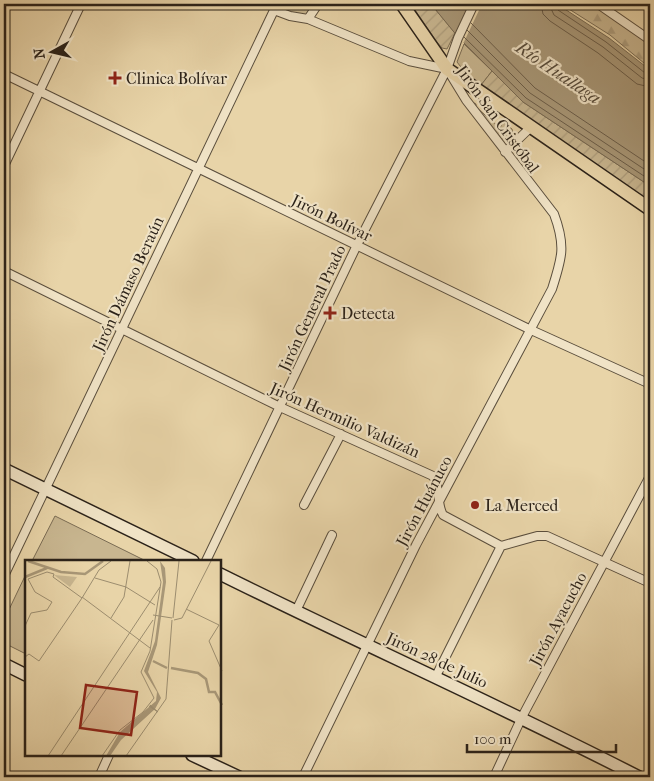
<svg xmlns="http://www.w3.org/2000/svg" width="654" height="781" viewBox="0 0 654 781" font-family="'IM FELL French Canon',serif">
<defs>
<pattern id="forest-firs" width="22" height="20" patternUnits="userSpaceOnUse" patternTransform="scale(1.25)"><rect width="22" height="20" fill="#c8b690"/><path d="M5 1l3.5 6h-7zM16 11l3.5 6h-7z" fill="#ac9c7c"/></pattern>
<pattern id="garden-furrows" width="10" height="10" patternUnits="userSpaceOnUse" patternTransform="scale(1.25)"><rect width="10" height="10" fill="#c8b690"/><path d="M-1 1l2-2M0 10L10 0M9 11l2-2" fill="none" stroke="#ac9c7c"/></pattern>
</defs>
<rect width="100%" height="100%" fill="#e8d4a8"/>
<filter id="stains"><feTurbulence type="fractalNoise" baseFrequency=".004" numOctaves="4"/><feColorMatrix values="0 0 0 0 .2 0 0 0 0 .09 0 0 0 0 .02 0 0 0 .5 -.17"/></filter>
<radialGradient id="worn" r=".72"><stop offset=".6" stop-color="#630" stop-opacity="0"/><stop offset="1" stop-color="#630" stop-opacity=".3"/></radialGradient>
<path fill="url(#forest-firs)" stroke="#7a6c54" d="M561 4H591L650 44V68L610 35Z"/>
<path fill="#c8b690" stroke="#7a6c54" d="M283 4H313L305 16 300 17 282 9Z
M464 44 492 71 478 89 457 62Z
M460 95 476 104V107L500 128 503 122 512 129 513 134 503 144Z
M55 516 146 561H32Z
M26 574V654L4 643V620Z"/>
<path fill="url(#garden-furrows)" stroke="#7a6c54" d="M411 4H431L455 33 447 49 442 48 437 42Z
M492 71 523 102 650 186V204L478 89Z"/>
<path fill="#a89777" stroke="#766851" d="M431 4H557L609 38 650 70V186L523 102 458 37Z"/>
<path fill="#e8d4a8" d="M474 4H482L463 44 457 39Z"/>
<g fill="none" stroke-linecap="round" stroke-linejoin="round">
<path stroke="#6a5c48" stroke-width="1" d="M541 4 543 14 550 21 598 53 637 84 650 87
M549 4 554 15 603 47 642 78 650 80
M555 4 558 10 606 42 645 73 650 74
M471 23 535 88 650 165
M467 30 530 93 650 173
M464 37 526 98 650 180"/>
<g stroke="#5a4e3d" stroke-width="10">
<path id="street" d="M598 4 650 40
M274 10 290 16 308 19 409 61 447 69 466 100 554 214C566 246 562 258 552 289L416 545 303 777
M308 19 318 4
M4 74 529 329 650 384
M505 152 532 126
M4 166 81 4
M4 271 280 407 433 476C441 488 436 503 443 515L501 546 537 536H547L650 583
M304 505 341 434
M206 561 357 245 447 69 458 38 474 4
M4 576 277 4
M296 611 332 535
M435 678 501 546
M99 777 109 755
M494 777 522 717 650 476"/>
</g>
<g stroke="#2b2219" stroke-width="14">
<path id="secondary" d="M4 469 193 561
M220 574C359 643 501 706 639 777
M4 664 26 675
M192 755 239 777"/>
</g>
<g stroke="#2b2219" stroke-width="15">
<path id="primary" d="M402 4 447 69 650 209"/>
</g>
<use href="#street" stroke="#f0e3c6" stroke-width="8"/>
<use href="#secondary" stroke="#f0e3c6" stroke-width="11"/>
<use href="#primary" stroke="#e8d4a8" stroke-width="12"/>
</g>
<g fill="#8f2418" stroke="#f0e3c6" stroke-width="2">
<path d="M112.5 70.5h5v5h5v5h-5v5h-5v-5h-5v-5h5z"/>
<path d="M327.5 305.5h5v5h5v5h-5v5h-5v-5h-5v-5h5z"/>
<circle cx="475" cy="505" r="5"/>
</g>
<g text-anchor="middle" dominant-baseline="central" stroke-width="4.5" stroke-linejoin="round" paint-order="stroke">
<g font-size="16" fill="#2b2219" stroke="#f0e3c6" text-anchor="start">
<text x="126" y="78">Clinica Bolívar</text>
<text x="341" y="313">Detecta</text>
<text x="485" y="505">La Merced</text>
</g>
<g font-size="16" fill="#2b2219" stroke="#f0e3c6">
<text transform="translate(498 119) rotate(54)">Jirón San Cristóbal</text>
<text transform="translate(332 218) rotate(26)">Jirón Bolívar</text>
<text transform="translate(128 284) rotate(-65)">Jirón Dámaso Beraún</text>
<text transform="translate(312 308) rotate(-65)">Jirón General Prado</text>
<text transform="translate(345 420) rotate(24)">Jirón Hermilio Valdizán</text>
<text transform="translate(424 501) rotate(-62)">Jirón Huánuco</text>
<text transform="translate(558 619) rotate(-62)">Jirón Ayacucho</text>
<text transform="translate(437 660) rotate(25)">Jirón 28 de Julio</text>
</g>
<g font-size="18" font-style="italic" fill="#574b3a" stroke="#f0e3c6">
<text transform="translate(558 73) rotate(34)">Río Huallaga</text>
</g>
</g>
<g transform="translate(25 560)">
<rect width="196" height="196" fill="#e8d4a8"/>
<path d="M29 15 52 17 45 27Z" fill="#c8b690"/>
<path d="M135 1 140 8 141 22 132 85 123 112 136 138 130 149 96 180 85 196H81L95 172 131 141 132 132 119 111 130 81 138 22Z" fill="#a89777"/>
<path fill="none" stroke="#a89777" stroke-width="2.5" d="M3 1 36 12 60 14 78 1M0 17 22 8M128 101 142 108M146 108 173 113 181 119 184 132H190L197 145"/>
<path fill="none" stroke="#9c8d6f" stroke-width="1" d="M70 18 101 27 130 45M57 37 125 88M57 38 74 10 86 1M161 49 194 65 184 81 197 111M128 55 147 58M86 58 99 37 105 1M148 58 154 1M149 60 157 58 186 1M0 66 6 53 22 50 27 42 10 32 3 19 22 12 29 14 28 17M0 97 4 94 14 101 57 38 28 17M124 146 133 152 125 145M23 196 135 27M36 196 128 60M77 196 95 170 118 152 129 138 116 112 125 91 136 22 132 9 122 1M101 196 141 139 147 60"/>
<path fill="#8f2418" fill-opacity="0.15" stroke="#8f2418" stroke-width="2.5" d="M61 125 112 132 106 175 55 168Z"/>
<rect width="196" height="196" fill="none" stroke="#2b2219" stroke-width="2.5"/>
</g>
<rect width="654" height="781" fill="none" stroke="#e8d4a8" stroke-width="20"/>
<rect x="5" y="5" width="644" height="771" fill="none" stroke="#2b2219" stroke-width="2.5"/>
<rect x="10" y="10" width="634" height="761" fill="none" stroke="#2b2219"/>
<g transform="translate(52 52) rotate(262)" stroke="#f0e3c6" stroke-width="4" paint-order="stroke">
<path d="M0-4L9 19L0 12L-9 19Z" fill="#2b2219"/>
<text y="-8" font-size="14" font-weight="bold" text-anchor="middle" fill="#2b2219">N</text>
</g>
<path d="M467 744v8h149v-8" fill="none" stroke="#2b2219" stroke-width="2.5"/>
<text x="474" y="744" font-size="15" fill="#2b2219" stroke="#f0e3c6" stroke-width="4" paint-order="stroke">100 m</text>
<rect width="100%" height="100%" filter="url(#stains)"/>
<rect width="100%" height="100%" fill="url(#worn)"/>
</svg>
